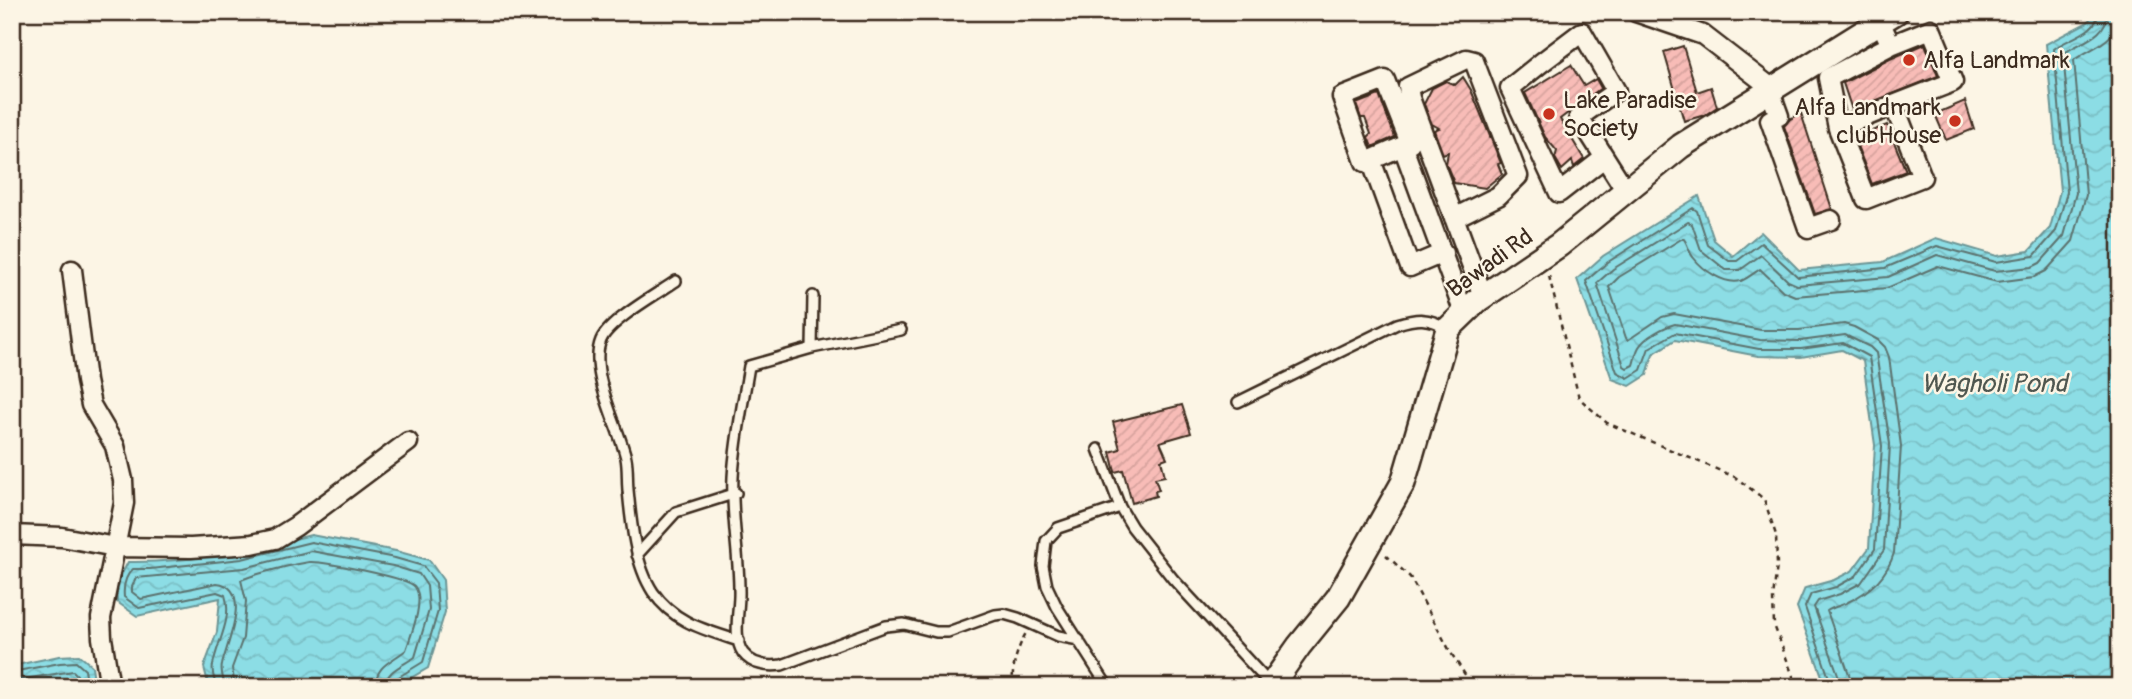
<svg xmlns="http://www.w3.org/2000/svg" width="2132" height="699" viewBox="0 0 2132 699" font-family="Pangolin,sans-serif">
<defs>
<pattern id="water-waves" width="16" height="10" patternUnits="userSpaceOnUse" patternTransform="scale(1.75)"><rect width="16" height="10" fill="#8cdde5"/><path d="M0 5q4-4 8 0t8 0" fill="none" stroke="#7abec4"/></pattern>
<pattern id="building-hatch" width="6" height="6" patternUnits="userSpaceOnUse" patternTransform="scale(1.75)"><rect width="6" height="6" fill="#f8bcb7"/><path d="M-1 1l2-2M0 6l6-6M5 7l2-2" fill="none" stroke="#d6a29d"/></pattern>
</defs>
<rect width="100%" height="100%" fill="#fcf5e5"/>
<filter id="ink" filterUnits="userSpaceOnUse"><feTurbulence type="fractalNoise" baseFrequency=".0143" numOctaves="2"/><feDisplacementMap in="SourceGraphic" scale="14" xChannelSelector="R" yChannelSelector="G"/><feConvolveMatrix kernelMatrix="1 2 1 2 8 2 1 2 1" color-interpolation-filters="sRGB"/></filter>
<g filter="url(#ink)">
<path fill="url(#water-waves)" stroke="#6c9595" stroke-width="2" d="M2094 12H2120V687H1826L1797 607 1805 588 1834 580 1852 571 1869 548 1875 445 1863 361 1842 350 1801 357 1758 356 1675 340 1653 354 1647 375 1630 386 1612 379 1577 279 1603 256 1699 196 1714 240 1733 256 1761 232 1799 270 1883 262 1936 238 1997 256 2029 251 2050 228 2060 191 2046 44 2088 22Z
M311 535 396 551 429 560 443 580 445 612 428 668 395 687H209L204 667 217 632 220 598 137 616 117 602 116 585 128 562C190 563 251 550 311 535Z
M79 655 92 666 95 687H12V666L59 656Z"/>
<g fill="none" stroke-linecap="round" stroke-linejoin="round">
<path stroke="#5b726e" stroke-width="2" d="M12 672 60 663 76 662 85 670 88 687
M12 681 73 671 77 675 79 687
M216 687C215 680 211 672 213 665 217 642 233 619 225 595L217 592 139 608 124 597C123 586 125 576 133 569H150L242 559 311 542 395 558 423 566 436 583 438 611 423 662 397 678 394 687
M225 687C224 680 220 672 222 665 226 645 254 587 217 583L141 599 132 592V587L136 578 244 568 311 551 393 566 419 574 427 586 429 610 415 657C402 666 386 670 385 687
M235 687 232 668 243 638 246 601 241 580C258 573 291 565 309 562 322 561 410 578 415 587 425 601 411 635 406 650 391 662 376 665 375 687
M1832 687 1805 607 1811 594 1836 587 1856 576 1875 549 1882 446 1869 357 1843 343 1801 349H1759L1675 333 1649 348 1641 370 1628 378 1617 372 1586 281 1608 262 1693 208 1697 211 1708 245 1729 261H1737L1761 243 1798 277 1885 268 1937 246 1996 262 2034 256 2056 231 2067 192 2054 49C2069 37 2096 34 2099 12
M1841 687 1840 680 1814 607 1818 601 1840 594 1861 583 1884 550 1890 444 1876 353 1870 347 1845 335 1800 341 1760 340 1675 324C1664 327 1645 337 1639 347 1636 352 1635 359 1633 365L1627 368 1624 366 1597 283 1613 269 1688 222 1692 224 1701 250 1726 270H1740L1761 255 1788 281 1797 285 1888 277 1937 255 1995 271 2032 267 2040 263 2064 236 2076 193 2063 54C2080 41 2106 38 2108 12
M1852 687 1850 677 1827 611C1833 607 1841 606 1848 602 1869 592 1887 576 1894 553L1901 446 1889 357 1885 347 1878 340 1854 327 1844 324 1799 330H1761L1674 314 1662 317 1628 340 1626 338 1609 287 1619 277 1683 238C1688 243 1688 251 1693 257 1703 270 1724 285 1741 281 1748 278 1754 273 1760 269L1783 291 1795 296 1887 288 1938 266 1997 282 2034 277 2046 271 2073 241 2086 195 2074 60C2094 45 2117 44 2119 12"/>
</g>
<path fill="url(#building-hatch)" stroke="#3b2a1e" stroke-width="2" d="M1925 44 1938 76 1852 110 1843 83 1890 59Z
M1683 46 1697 92 1711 87 1717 107 1705 115 1684 121 1664 52Z
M1571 65 1584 86 1596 79 1601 88 1560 119 1584 159 1574 167 1572 161 1562 170 1555 158 1557 151 1545 137 1525 93Z
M1463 77 1471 90 1501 163 1498 164 1502 174 1485 188 1454 183 1446 164 1448 152 1443 154 1434 130 1439 128 1432 124 1424 104 1432 88 1446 81 1455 85Z
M1379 95 1395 137 1372 147 1368 137 1371 134 1365 118H1361L1356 104Z
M1965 101 1974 129 1946 140 1935 114Z
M1801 113 1832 209 1815 214 1784 126 1790 119Z
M1887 125 1906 171 1872 184 1854 138Z
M1182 405 1191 433 1160 442 1167 458 1161 460 1165 476 1155 478 1159 490 1155 491 1156 496 1132 503 1123 470 1115 472 1110 452 1120 449 1113 422Z"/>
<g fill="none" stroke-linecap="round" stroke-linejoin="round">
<g stroke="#3b2a1e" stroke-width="14">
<path id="service" d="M676 281C657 294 609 321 601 340 588 371 619 427 626 458 628 468 627 479 628 490 631 522 635 565 653 592 674 623 706 630 739 641
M813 296 812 348 749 366C743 403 735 440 733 477 731 515 739 552 739 590 740 607 732 638 743 653 752 665 768 667 782 665L886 626 904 624 936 632H948L995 615 1004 614 1018 618 1058 636 1079 640
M812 348 901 330
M1238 402 1397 324C1417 318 1428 317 1447 328
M1098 449 1120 507 1132 527 1173 579 1270 684
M637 555 676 512 736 493
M1108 687 1057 607 1047 586 1043 566 1046 541 1058 528 1120 507"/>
</g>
<g stroke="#3b2a1e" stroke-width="23">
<path id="minor" d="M1636 12 1703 35 1773 89
M1880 22 1891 45 1828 78 1838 128 1866 199 1922 177 1894 105 1953 82 1931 29 1891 45
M1770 91 1779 116 1770 120 1808 228 1831 220
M1838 128 1894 105
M1403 147 1464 313
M1604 158 1559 193 1510 88 1541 63 1582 32 1616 91 1579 117 1626 191
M1371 160 1410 143 1385 80 1342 97 1365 162 1371 160 1410 267 1443 253
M1454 218 1498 196 1518 176 1474 61 1466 59 1408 87 1410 98 1483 296
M72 270 86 381 91 405 115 446 123 480 124 503 101 618 102 638 110 687
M12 535 62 537 115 547 191 548 252 544 275 539 296 526 408 442"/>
</g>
<g stroke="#3b2a1e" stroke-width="28">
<path id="tertiary" d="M1270 687 1299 646 1338 598 1403 483 1448 329 1478 300 1559 245 1681 146 1896 12"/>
</g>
<path stroke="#3b2a1e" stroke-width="2.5" stroke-dasharray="5 5" stroke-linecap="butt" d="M1549 276 1579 398 1607 423 1735 477 1764 499 1776 535 1777 565 1773 598 1774 625 1797 687
M1386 555 1410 577 1451 653 1473 687
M1013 687C1011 669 1017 649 1026 633"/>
<use href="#service" stroke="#fcf5e5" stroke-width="9"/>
<use href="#minor" stroke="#fcf5e5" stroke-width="18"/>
<use href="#tertiary" stroke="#fcf5e5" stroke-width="23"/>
</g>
</g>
<g fill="#c8321e" stroke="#fcf5e5" stroke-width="2.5">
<circle cx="1909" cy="60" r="7"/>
<circle cx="1549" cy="114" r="7"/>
<circle cx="1955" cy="121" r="7"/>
</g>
<g text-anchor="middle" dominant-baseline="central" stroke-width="5" stroke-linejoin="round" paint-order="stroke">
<g font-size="24" fill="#3b2a1e" stroke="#fcf5e5" text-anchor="start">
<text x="1923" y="60">Alfa Landmark</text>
<text x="1563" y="100">Lake Paradise<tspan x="1563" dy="28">Society</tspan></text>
<text x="1941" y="107" text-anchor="end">Alfa Landmark<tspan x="1941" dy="28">clubHouse</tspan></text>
</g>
<g font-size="24" fill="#3b2a1e" stroke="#fcf5e5">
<text transform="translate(1490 263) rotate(-36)">Bawadi Rd</text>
</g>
<g font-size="26" font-style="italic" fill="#4f5750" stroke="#fcf5e5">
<text x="1994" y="384">Wagholi Pond</text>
</g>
</g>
<rect width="2132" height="699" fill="none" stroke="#fcf5e5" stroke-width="42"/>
<rect x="21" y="21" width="2090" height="657" fill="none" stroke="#3b2a1e" stroke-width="2.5" filter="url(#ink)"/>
</svg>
